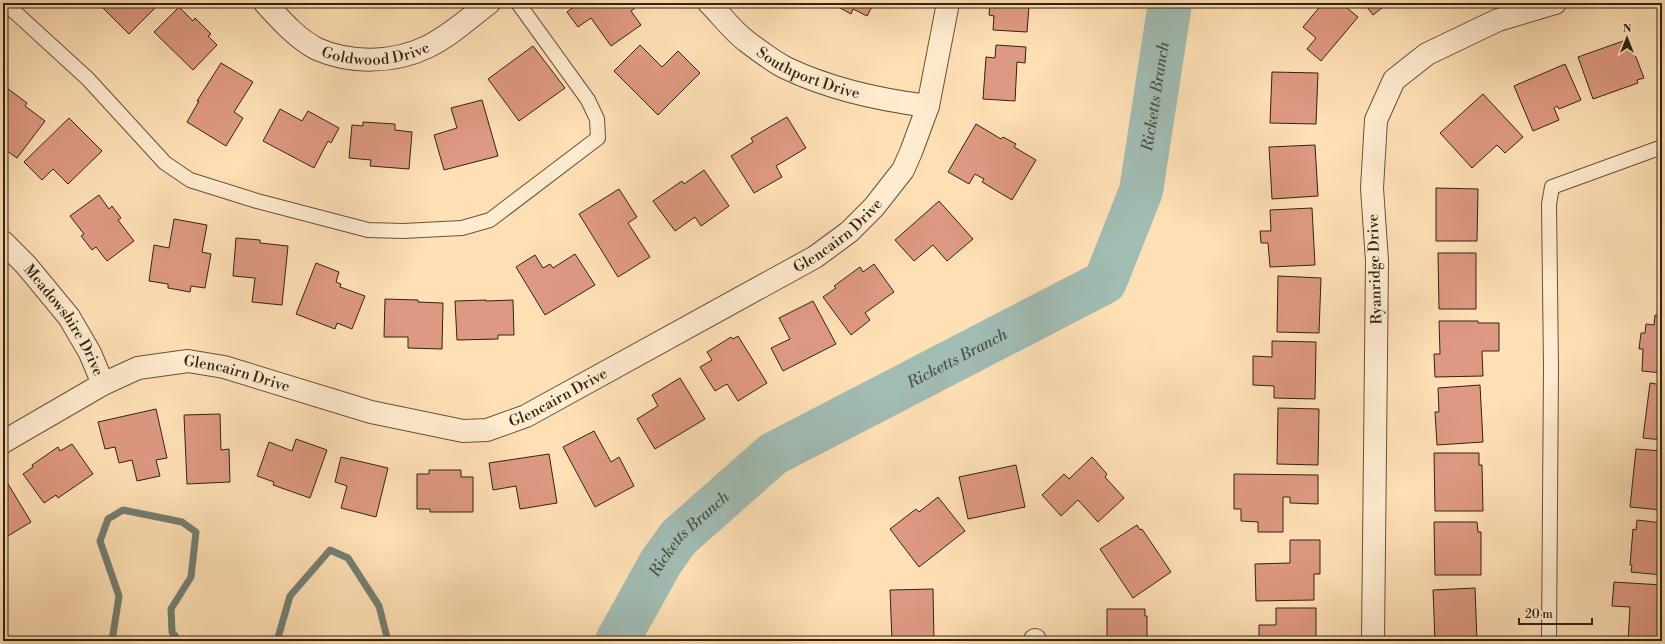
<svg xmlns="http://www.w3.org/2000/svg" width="1665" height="644" viewBox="0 0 1665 644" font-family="'Libre Bodoni',serif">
<rect width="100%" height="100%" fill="#ffe0b5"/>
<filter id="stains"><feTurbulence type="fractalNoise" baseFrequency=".005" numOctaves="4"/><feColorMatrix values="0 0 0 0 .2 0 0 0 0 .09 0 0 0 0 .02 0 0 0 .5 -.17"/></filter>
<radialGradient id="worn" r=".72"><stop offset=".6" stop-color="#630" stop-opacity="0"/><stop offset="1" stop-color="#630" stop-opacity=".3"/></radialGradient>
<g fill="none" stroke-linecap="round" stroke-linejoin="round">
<path stroke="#747f73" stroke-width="7" d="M112 641 119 596 100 541 108 519 123 510 182 522 196 532 191 577 171 609 172 632 179 641
M277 641 290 596 330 550 348 558 379 606 388 641"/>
<path stroke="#a1bcb3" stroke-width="44" id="s1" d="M617 641 661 562 679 537 773 454 1105 282 1141 191 1170 3"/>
</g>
<path fill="#de9982" stroke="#302413" d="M98 3H160L129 34Z
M579 3H632L635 8 631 11 641 25 611 46 591 18 578 27 567 12Z
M831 3H874L867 16 853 9 851 14Z
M990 3H1032V6H1029L1027 32 993 30 994 16 989 15Z
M1323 3H1341L1358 17 1321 61 1307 49 1316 38 1303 27Z
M1364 3H1388L1373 15Z
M179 7 193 21 195 18 211 34 208 36 217 45 193 70 154 32Z
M1629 39 1644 78 1637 80 1638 83 1593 99 1578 57Z
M640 45 662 67 678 51 700 73 658 115 614 71Z
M996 45 1026 47 1025 63 1017 62 1015 101 983 99 986 57 995 58Z
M1661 45H1662V71H1660Z
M533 46 565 88 519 121 488 79Z
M221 63 253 82 234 112 243 118 226 146 187 122 199 101H197Z
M1565 64 1581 100 1559 109 1557 106 1554 108 1559 120 1533 131 1514 86Z
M1272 72 1318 73 1316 124 1270 123Z
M3 85 27 103 25 106 45 121 17 158 3 148Z
M1483 94 1523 137 1505 153 1497 145 1472 168 1440 133Z
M482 100 498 156 444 170 434 135 457 128 451 108Z
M280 109 302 121 308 111 339 128 331 143 328 141 314 168 263 141Z
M787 117 806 148 776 166 782 177 754 193 731 156 753 142 751 138Z
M69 118 102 151 68 184 53 169 42 180 24 162Z
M363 122 395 124V130L412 132 409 169 370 166 371 160 349 158 352 125 363 126Z
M976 124 1001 139 1003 137 1016 144 1014 147 1036 160 1012 200 982 182 984 179 975 174 969 184 948 172Z
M1315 145 1318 196 1272 199 1269 147Z
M704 170 729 206 701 226 695 217 675 231 653 201 682 181 684 184Z
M1436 188 1478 189 1477 241H1436Z
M619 189 637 217 628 223 650 257 618 277 579 214Z
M99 195 109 209 112 206 121 218 118 220 134 241 107 261 96 247 92 250 81 236 84 234 70 216Z
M939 201 973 239 947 261 933 245 914 261 895 240Z
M1312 208 1315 265 1270 267 1268 243H1261L1260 231H1271L1270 210Z
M174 219 207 225 202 252 211 254 205 288 191 286 190 292 168 288V284L149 281 154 245 169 248Z
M236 238 260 240V243L288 246 282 305 252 302 255 278 233 276Z
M1438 253H1476V309H1439Z
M575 254 595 285 545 315 516 267 535 255 543 268 550 264 553 268Z
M1660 255H1662V271H1658Z
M316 263 339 272 336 282 341 284 340 287 365 296 352 329 337 323 335 329 296 314Z
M874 264 894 292 865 313 870 320 851 335 823 297 836 288 834 286 860 267 863 272Z
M1278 276 1321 278 1319 333 1277 332Z
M385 299 418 300V302L443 303 442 349 408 348V337H384Z
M486 300V301L513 300 514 335H498V339L457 340 455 301Z
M813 301 836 344 783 371 771 348 790 339 779 318Z
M1655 315 1662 316V373L1642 371 1643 349H1639L1641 333H1645L1646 324 1654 325Z
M1439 321H1478V323H1499V351H1482L1483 376 1435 377 1434 354H1440Z
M738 336 767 383 738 401 727 384 715 391 700 367 712 360 707 352 731 337 733 339Z
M1272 341 1316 342 1315 399 1274 398V386L1253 385V356L1272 357Z
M680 378 705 419 655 449 637 419 658 406 652 395Z
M1650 383 1662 385V440L1643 438Z
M1480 385 1483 442 1437 445 1435 412H1439L1438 388Z
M1278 408 1319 409 1318 465 1277 464Z
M156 409 167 458 156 460 160 476 137 481 132 460 119 463 115 447 105 449 98 422Z
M220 414 221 450 229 449 230 482 187 484 184 415Z
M594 431 611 462 619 457 634 486 595 507 563 447Z
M296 439 327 450 310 498 273 485 274 482 257 476 269 442 292 451Z
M72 444 93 474 58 498 56 495 44 503 23 474 33 467 32 465 58 447 60 451Z
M1636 449 1662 451V510L1630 507Z
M1434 453H1479V465H1482L1483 511H1435Z
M549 454 557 503 520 509 516 486 493 490 489 463Z
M341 457 388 468 376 517 341 508 347 486 335 482Z
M1092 457 1107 474 1105 477 1124 498 1098 522 1078 500 1061 516 1042 495 1064 474 1069 479Z
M1016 465 1025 507 968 519 959 477Z
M429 470H461V477H473V512H430V509H417V474H429Z
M1234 474 1318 475V504L1290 503V497H1283V532H1258V522L1241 521V509H1234Z
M5 479 31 522 3 539V480Z
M938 497 965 531 919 567 890 529 916 509 919 512Z
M1637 520 1662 523V575L1631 572 1632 565H1630L1633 529 1636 530Z
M1434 522H1477L1478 532H1481V575H1435Z
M1137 525 1140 530 1142 529 1171 572 1133 598 1100 549Z
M1290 540H1320V574H1314V600L1256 601 1255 564 1290 563Z
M1614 582 1662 585V641H1628L1630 607 1612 606Z
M1475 588 1477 641H1435L1433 590Z
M933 589 934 641H892L890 590Z
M1276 608H1316V641H1259V625H1276Z
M1107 609H1145V616H1147V641H1107Z"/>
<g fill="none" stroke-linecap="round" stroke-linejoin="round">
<g stroke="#64533c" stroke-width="16">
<path id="lane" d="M5 3 88 79 165 163 190 180 257 201 368 230 403 231 462 228 490 220 598 138 597 119 588 100 518 3
M1549 641 1551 367 1549 204 1552 187 1662 147"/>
</g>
<g stroke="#64533c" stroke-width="24">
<g id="street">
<path id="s2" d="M265 3C280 19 297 39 317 49 351 64 394 63 427 47 450 36 469 18 489 3"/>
<path id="s3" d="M709 3C721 15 732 30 745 40 758 50 772 61 786 68 830 89 880 100 928 106"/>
<path id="s4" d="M3 242 26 265 69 317 90 353 103 384"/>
<path id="s5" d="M3 442 103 384 138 368 188 361 224 367 371 412 463 431 487 430 526 416 815 257 849 232 874 207 903 170 911 152 928 106 948 3"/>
<path d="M1035 641V640"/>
<path d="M1373 641 1377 261 1372 188 1376 120 1394 80 1427 54 1498 20 1555 3"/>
</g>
</g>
<use href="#lane" stroke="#ffebcf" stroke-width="14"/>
<use href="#street" stroke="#ffebcf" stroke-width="22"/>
</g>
<g text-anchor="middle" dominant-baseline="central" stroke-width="3" stroke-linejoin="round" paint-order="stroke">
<g font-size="15" fill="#302413" stroke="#ffebcf">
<text stroke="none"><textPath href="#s2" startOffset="130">Goldwood Drive</textPath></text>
<text stroke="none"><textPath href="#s3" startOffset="124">Southport Drive</textPath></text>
<text stroke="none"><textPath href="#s5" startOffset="915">Glencairn Drive</textPath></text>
<text transform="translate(1375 269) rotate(-92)">Ryanridge Drive</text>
<text stroke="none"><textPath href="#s4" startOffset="100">Meadowshire Drive</textPath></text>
<text stroke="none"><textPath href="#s5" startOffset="255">Glencairn Drive</textPath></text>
<text stroke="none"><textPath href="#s5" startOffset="591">Glencairn Drive</textPath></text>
</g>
<g font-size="16" font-style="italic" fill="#525243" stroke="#ffebcf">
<text stroke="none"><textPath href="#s1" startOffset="814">Ricketts Branch</textPath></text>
<text stroke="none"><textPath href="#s1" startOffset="454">Ricketts Branch</textPath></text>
<text stroke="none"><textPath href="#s1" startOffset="130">Ricketts Branch</textPath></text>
</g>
</g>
<rect width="1665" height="644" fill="none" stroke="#ffe0b5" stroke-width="16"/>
<rect x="4" y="4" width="1657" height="636" fill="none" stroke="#302413" stroke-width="2"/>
<rect x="8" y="8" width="1649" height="628" fill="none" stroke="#302413"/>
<g transform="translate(1627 38)" stroke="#ffebcf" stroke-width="3" paint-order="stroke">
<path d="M0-3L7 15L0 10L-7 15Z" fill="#302413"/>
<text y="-6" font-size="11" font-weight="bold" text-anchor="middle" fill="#302413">N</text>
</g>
<path d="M1519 618v6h73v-6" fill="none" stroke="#302413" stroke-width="2"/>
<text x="1525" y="618" font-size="12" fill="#302413" stroke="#ffebcf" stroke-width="3" paint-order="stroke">20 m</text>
<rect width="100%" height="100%" filter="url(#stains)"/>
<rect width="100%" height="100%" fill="url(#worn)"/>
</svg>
